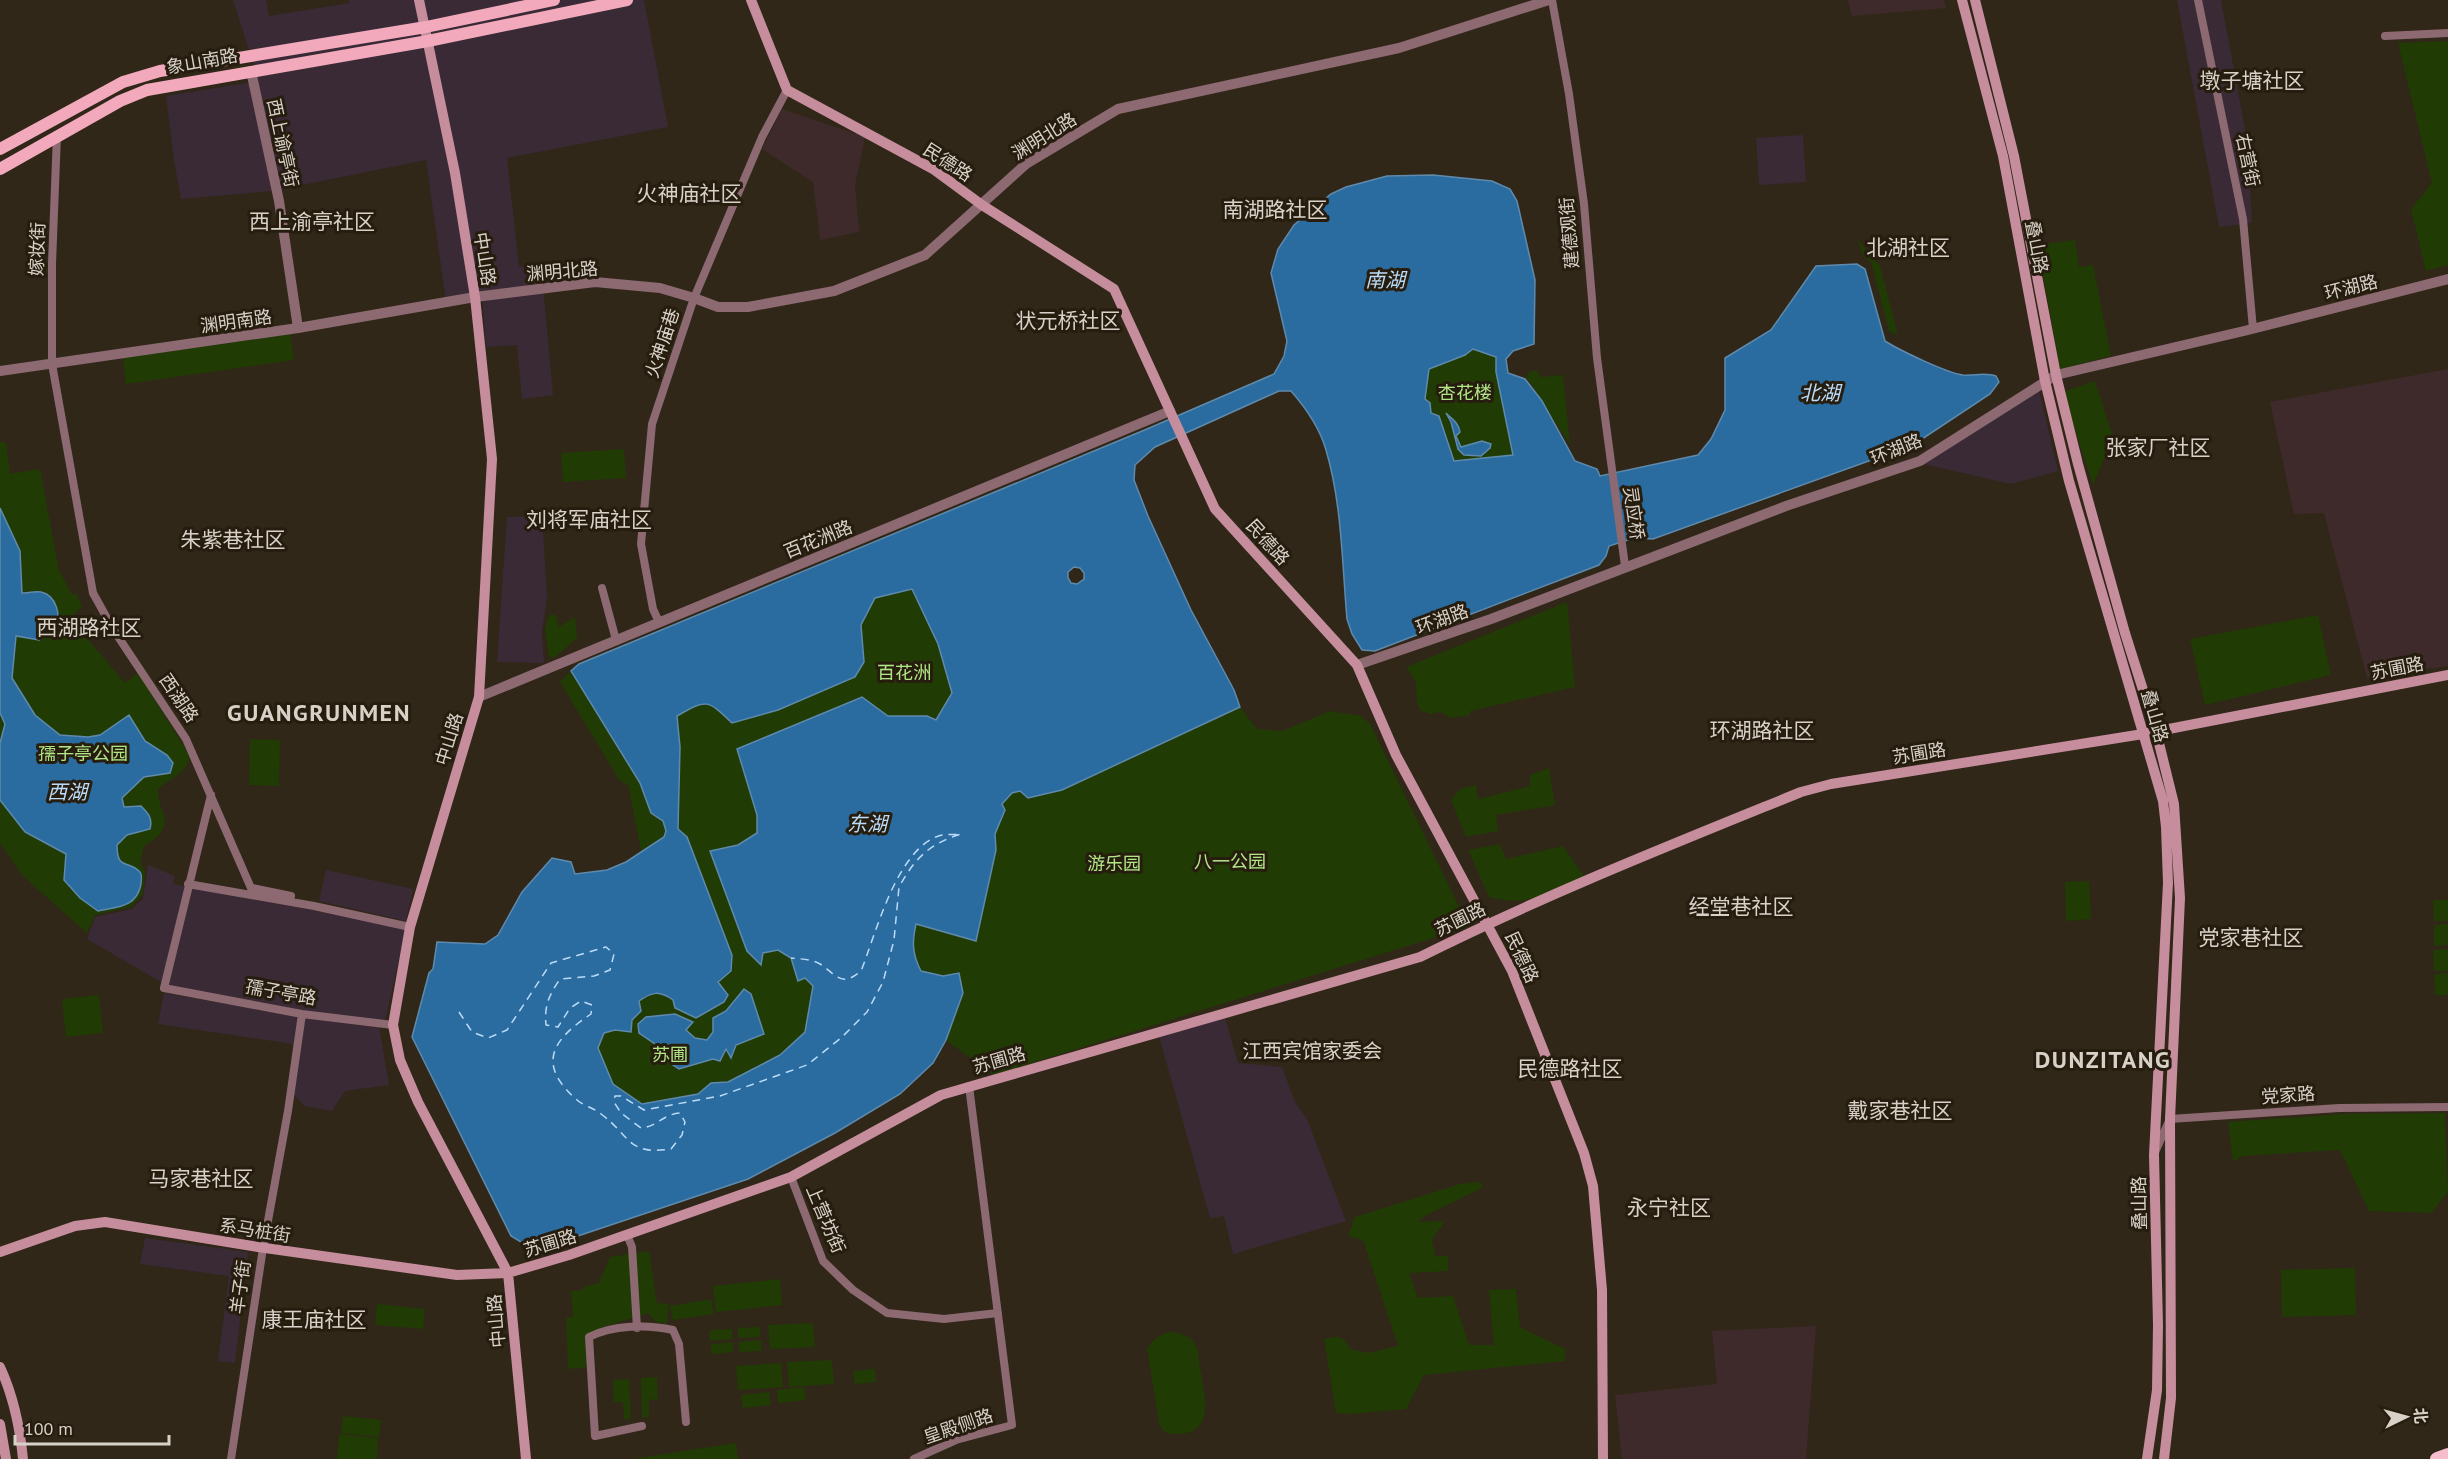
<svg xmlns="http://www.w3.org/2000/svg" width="2448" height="1459" viewBox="0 0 2448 1459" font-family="'PT Sans','Noto Sans SC',sans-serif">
<rect width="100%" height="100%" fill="#302718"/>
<path fill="#3a2a35" d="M233 0H266L269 16 349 3V0H644L668 127 507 158 519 267 541 265 553 395 522 399 517 345 486 347 482 294 446 301 426 160 272 191 181 199 174 160 166 96 259 81Z
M2177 0H2221L2248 146 2252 223 2219 227Z
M1803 135 1806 182 1759 185 1756 138Z
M2039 390 2058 471 2011 484 1924 464Z
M542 516 547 597 542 631 544 663 497 662 507 517Z
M148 865 175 876 173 884 406 928 385 1021 302 1010 168 986 87 939 95 917 132 909 143 899Z
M326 870 413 889 406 921 319 901Z
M164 993 297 1016 379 1026 389 1085 345 1091 332 1111 304 1106 288 1088 293 1044 158 1024Z
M1225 1018 1238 1063 1282 1067 1295 1102 1307 1119 1346 1221 1233 1254 1224 1216 1210 1218 1159 1036Z
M145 1238 248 1252 235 1363 218 1361 229 1276 140 1264Z"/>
<path fill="#3e2a2a" d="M1848 0H1944L1946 8 1852 16Z
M782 109 865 137 855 185 859 232 820 240 813 182 762 149Z
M2448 369V666L2367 678 2324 513 2294 514 2270 402Z
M1816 1326 1806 1459H1622L1615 1395 1717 1384 1712 1331Z"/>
<path fill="#213b05" d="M2448 41V265L2426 271 2411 209 2432 183 2398 43Z
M1857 239 1880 266 1898 335 1889 331 1871 262 1863 256Z
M2075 240 2079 267 2093 265 2111 356 2060 369 2038 245Z
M290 334 294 360 126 384 123 358Z
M1472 349 1496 357V373L1513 456 1454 462 1439 417 1431 414 1430 403 1425 399 1429 369 1465 355Z
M1530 371H1539L1540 377 1563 375 1570 444C1554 422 1542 399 1526 377Z
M2095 381 2113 437 2093 485 2063 392Z
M0 442H6L10 474 40 469 59 570 72 595 76 593 82 607 73 615 74 623 125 683 138 673 190 756C187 774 170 778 158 789 157 814 181 824 144 846L140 864 145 871 143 894 131 907 95 915 87 933 23 876 0 843Z
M624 449 626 478 563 482 561 453Z
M912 589 938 644 952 693 936 721 927 716H888L737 748 757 815V833L738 845 710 851 761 964 763 953 778 950 791 958 798 981 805 978 813 986 805 1032 780 1055 728 1082 711 1083 698 1094 642 1104 613 1084 598 1048 604 1033 615 1030 632 1020C634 1015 635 1007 638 1002 653 979 684 1005 700 1014 712 1010 722 1007 728 995L718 982 678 829 680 747 677 716C707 699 708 699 732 723L864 661 861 625 875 597Z
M1567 602 1575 687 1470 711V715L1451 718 1440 712 1429 714 1420 710 1417 702 1416 682 1406 667Z
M549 615H556L559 627 575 617 577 638 554 658 549 656 545 628Z
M2318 615 2331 675 2205 705 2190 639Z
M571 671 640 783 651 813 663 821 666 831 664 837 641 851 628 785 620 781 560 682Z
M1240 707 1257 729 1282 731 1330 711 1361 716 1370 724 1469 927 993 1075 946 1040 963 993 943 976 921 971C912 954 912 942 916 923L976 940 996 850 995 834 1004 810 1002 805 1012 793 1020 791 1062 790Z
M250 739 280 740 279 786 249 785Z
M1549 768 1555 805 1496 815 1498 831 1466 837 1451 800 1460 789 1476 785 1478 799 1530 786V775Z
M1500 844 1506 859 1563 846 1585 877C1549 893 1530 908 1489 897L1468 850Z
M2089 881 2091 919 2066 921 2065 882Z
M2433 900H2448V921H2434Z
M2448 924V945L2434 946V925Z
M2448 949V971H2434L2433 950Z
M2448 973V995H2435L2434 974Z
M99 995 103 1033 66 1037 62 999Z
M2445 1113 2448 1192 2431 1213 2369 1211 2340 1150 2242 1156 2233 1162 2228 1122 2344 1114Z
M1479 1182 1482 1183V1188L1425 1216 1418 1222 1445 1221 1432 1240 1435 1256H1448V1271L1409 1273 1418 1298 1453 1296 1469 1345H1494L1489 1290 1516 1289 1520 1327 1565 1349V1361L1424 1375 1406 1409 1351 1414 1336 1413 1324 1339C1339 1335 1343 1336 1350 1349L1368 1353 1398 1346 1363 1240 1348 1236 1355 1217 1460 1184Z
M649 1251 657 1303 669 1304 667 1324 656 1322 648 1313 603 1327 586 1336 588 1367 568 1369 566 1318 573 1316 571 1291 582 1290 585 1286 599 1283 610 1257Z
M2355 1268 2356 1315 2282 1317 2281 1270Z
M780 1279 782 1305 716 1312 713 1286Z
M711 1299 714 1314 673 1320 670 1306Z
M377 1304 425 1309 423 1329 375 1325Z
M813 1323 815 1347 770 1349 768 1325Z
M760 1327V1337L738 1338V1328Z
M732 1329V1339L710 1341V1330Z
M1168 1332C1179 1332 1191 1335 1196 1346 1199 1354 1199 1365 1201 1373 1205 1398 1215 1434 1176 1434 1167 1434 1163 1432 1159 1423L1147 1348 1156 1338Z
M761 1340V1351L739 1352V1342Z
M733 1342V1352L711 1354V1344Z
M832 1360 834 1384 789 1387 787 1362Z
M781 1363 783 1387 738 1390 736 1366Z
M875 1369 876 1382 855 1384 853 1371Z
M657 1377 658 1399 649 1400V1417L642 1418 641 1378Z
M629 1379 631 1419H624L623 1402H614L613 1380Z
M804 1387 806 1400 778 1403 777 1390Z
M769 1392 771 1405 743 1408 741 1395Z
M343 1416 381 1420 379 1437 341 1433Z
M339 1434 378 1438 377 1459H337Z
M736 1443 738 1459H632Z"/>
<path fill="#2b6ca0" stroke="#5f8aac" stroke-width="1.5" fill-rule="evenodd" d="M1433 175 1492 181 1510 189 1517 201 1535 280 1534 344 1513 351 1506 359 1508 373 1525 379 1542 401 1575 461 1597 469 1600 476 1698 455 1711 439 1725 410V358L1771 330 1816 266 1857 264 1865 269 1885 341C1899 350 1947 373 1963 375 1974 376 1985 372 1996 376L1999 382 1990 394 1913 445 1653 539 1634 538 1609 546 1606 556 1599 565 1375 651 1362 650 1352 634 1347 619C1342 563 1342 504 1326 450 1320 429 1305 407 1291 391H1279L1155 447 1135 465 1134 480 1148 516 1191 610 1234 690 1240 707 1062 790 1028 798 1020 791 1012 793 1002 804 1005 810 995 834 996 850 976 941 916 924C912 942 912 954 921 971L943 976 959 973 963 993 946 1040 933 1063 900 1094 835 1133 748 1179 557 1243 529 1247 511 1236 412 1037 429 973 433 969 437 942 485 944 498 935 522 892 552 858 571 862 575 874 607 870 626 862 664 837 666 831 663 821 651 813 640 783 571 671 579 664 1147 429 1274 374 1284 356 1287 341 1271 273 1278 249 1294 225 1331 194 1346 187 1387 176ZM1473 349 1496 357V372L1513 455 1454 461 1439 416 1431 413 1430 403 1425 399 1429 369 1465 355ZM1074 567 1080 568 1084 573V579L1077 584 1071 583 1068 578V572ZM912 589 938 644 952 693 936 720 927 716H888L862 697 737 749 757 815V833L738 845 710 851 747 951 761 965 763 953 778 950 791 958 798 981 805 978 813 986 805 1032 780 1055 728 1082 711 1083 698 1094 642 1104 613 1084 598 1048 604 1033 615 1030 631 1032 632 1020 641 1011 639 1001C652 992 659 990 673 1000L675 1008 696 1018 724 1002 728 995 718 982 731 971 732 955 687 837 678 829 680 747 677 716C707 699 707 699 732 723L778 710 855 677 864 662 861 625 875 598Z
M1446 413C1451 419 1458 421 1460 432L1456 436 1461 447 1482 441 1491 444 1490 448 1481 456 1464 455 1458 449 1451 422Z
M0 508 20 551 22 593C27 593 35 591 41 592 56 595 62 616 55 628 51 633 44 637 39 640L16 636 12 678 35 715 60 735 88 737 100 735 129 715 145 741 167 755 173 763 170 773 144 777 122 798 124 807 141 806C148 813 153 818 150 829L127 835 117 845C117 870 127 860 139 871 143 874 141 879 141 884 137 907 118 907 98 911L80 898 64 880 66 854 25 832 0 800V743L5 724 0 713Z
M744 989 751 994 764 1034 736 1045 731 1058 726 1049 720 1061 713 1059 679 1069 661 1057 655 1044 639 1033 638 1024 646 1017 675 1014 693 1022 686 1030 695 1038 707 1040 713 1032V1018L726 1011Z"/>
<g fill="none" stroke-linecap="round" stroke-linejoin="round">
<path stroke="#bbdcf9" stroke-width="1.5" stroke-dasharray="8 6" stroke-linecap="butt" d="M459 1012 472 1032 488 1038 507 1030 551 963 606 947 614 954 610 970 594 976 560 979C549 995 544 1006 546 1025L558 1027 570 1008 581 1001 592 1005 591 1014C552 1040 536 1064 577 1100 584 1106 594 1108 601 1114 630 1135 627 1156 671 1149L682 1135 685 1122 680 1113C663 1114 657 1127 641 1128L621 1113 614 1102 615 1096H621L644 1110 720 1096 807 1065 841 1038 867 1012 883 982 894 940 899 887C915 858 929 844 961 834 955 835 948 834 942 835 897 846 876 934 861 971 841 988 837 975 820 964 812 959 800 959 791 958"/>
<path stroke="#8d6972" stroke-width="8" d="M1552 0 1569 94 1584 204 1597 358 1625 566
M2198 0 2243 219 2253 329
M2385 36 2448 33
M57 135 52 264V364L93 593 113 629 186 739 254 895
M602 588 616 640
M659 622 653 609 641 544 652 424 694 298 762 137 787 90
M211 795 164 988 302 1014 393 1025
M188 884 314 906 410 927
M252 888 291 896
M2155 1152 2170 1119 2339 1108 2448 1107
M791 1177 823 1261 853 1290 887 1313 944 1319 998 1313
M627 1235 632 1247 637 1328
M642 1426 595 1436 589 1337C612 1325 648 1324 673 1330L679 1344 686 1422
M231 1459 263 1248 288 1111 302 1014
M914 1459 956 1440 1012 1425 969 1086"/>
<path stroke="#8d6972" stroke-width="10" d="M251 71 279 201 298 328
M0 371 298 328 475 297 595 282 660 288 694 298 718 307H748L834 291 925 255 1026 164 1118 109 1399 48 1549 0
M1357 665 1491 619 1786 506 1920 461 2056 375 2244 331 2448 279
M479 697 1170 411"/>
<path stroke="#c68d9c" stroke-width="10" d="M419 0 455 173 475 297 492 459 479 697 410 927 393 1025 400 1060 418 1102 508 1273 526 1459
M751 0 787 90 933 169 982 205 1114 289 1215 509 1357 665 1396 755 1512 971 1584 1153 1593 1186 1602 1290 1603 1459
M1962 0 2003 156 2045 381 2069 481 2163 801 2166 827 2168 883 2154 1155 2158 1325 2157 1390 2147 1459
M1975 0 2014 156 2056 375 2078 464 2125 633 2156 731 2174 804 2180 898 2170 1119 2171 1398 2164 1459
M0 1252 75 1226 105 1222 258 1247 457 1275 508 1273 569 1255 791 1177 941 1095 1420 957C1544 895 1673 844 1801 792L1831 784 2143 734 2448 675
M0 1367C13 1395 20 1428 23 1459
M0 1424 6 1459"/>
<path stroke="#f2a9bc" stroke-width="12" d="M0 149 123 82 160 71 426 27 554 0
M0 169 120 101 147 90 428 41 627 0"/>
<path stroke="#f6becc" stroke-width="14" d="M2437 1459 2448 1455"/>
</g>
<g text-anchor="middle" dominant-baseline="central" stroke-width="6" stroke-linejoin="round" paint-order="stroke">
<g font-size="18" fill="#d8d1c8" stroke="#261d0f">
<text transform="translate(202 61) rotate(-10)">象山南路</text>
<text transform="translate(1044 136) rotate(-32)">渊明北路</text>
<text transform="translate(283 143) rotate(78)">西上谕亭街</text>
<text transform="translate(2248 160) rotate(78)">右营街</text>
<text transform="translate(948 162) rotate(33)">民德路</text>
<text transform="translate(1569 233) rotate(-95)">建德观街</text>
<text transform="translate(2037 247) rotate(79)">叠山路</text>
<text transform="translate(37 249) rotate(-88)">嫁妆街</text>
<text transform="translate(485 259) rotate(81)">中山路</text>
<text transform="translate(562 271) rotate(-5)">渊明北路</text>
<text transform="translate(2351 287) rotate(-14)">环湖路</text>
<text transform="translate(236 321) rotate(-8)">渊明南路</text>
<text transform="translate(662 343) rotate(-72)">火神庙巷</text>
<text transform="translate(1896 449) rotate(-22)">环湖路</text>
<text transform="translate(1634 513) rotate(82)">灵应桥</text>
<text transform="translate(818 539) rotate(-22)">百花洲路</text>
<text transform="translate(1268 542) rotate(48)">民德路</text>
<text transform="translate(1442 619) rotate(-20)">环湖路</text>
<text transform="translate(2397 668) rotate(-11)">苏圃路</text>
<text transform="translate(179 698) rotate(56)">西湖路</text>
<text transform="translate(2155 716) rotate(74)">叠山路</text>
<text transform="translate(449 739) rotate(-73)">中山路</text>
<text transform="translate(1919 753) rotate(-9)">苏圃路</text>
<text transform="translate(1460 919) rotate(-26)">苏圃路</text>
<text transform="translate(1522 957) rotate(65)">民德路</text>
<text transform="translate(281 992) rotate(10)">孺子亭路</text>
<text transform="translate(999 1060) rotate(-16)">苏圃路</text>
<text transform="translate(2288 1095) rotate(-4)">党家路</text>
<text transform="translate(2139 1203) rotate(-91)">叠山路</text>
<text transform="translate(826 1219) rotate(67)">上营坊街</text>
<text transform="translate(255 1230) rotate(9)">系马桩街</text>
<text transform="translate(550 1243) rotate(-17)">苏圃路</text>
<text transform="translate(240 1287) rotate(-82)">羊子街</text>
<text transform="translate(496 1321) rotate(-95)">中山路</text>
<text transform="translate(958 1426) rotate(-19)">皇殿侧路</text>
</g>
<g font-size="18" fill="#b1e687" stroke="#261d0f">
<text x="1465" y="392">杏花楼</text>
<text x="904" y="672">百花洲</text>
<text x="83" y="753">孺子亭公园</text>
<text x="1230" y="861">八一公园</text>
<text x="1114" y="863">游乐园</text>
<text x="670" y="1054">苏圃</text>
</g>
<g font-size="20" font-style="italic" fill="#bbdcf9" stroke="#261d0f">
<text x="1385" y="280">南湖</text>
<text x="1820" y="393">北湖</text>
<text x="67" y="792">西湖</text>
<text x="867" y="824">东湖</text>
</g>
<g font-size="20" fill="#d8d1c8" stroke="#261d0f">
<text x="1312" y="1051">江西宾馆家委会</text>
</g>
<g font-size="21" fill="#d8d1c8" stroke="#261d0f">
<text x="2252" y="80">墩子塘社区</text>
<text x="689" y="193">火神庙社区</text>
<text x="1275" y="209">南湖路社区</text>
<text x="312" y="221">西上渝亭社区</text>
<text x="1908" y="247">北湖社区</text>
<text x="1068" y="320">状元桥社区</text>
<text x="2158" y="447">张家厂社区</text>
<text x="589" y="519">刘将军庙社区</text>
<text x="233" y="539">朱紫巷社区</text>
<text x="89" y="627">西湖路社区</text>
<text x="1762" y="730">环湖路社区</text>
<text x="1741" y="906">经堂巷社区</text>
<text x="2251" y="937">党家巷社区</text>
<text x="1570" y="1068">民德路社区</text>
<text x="1900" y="1110">戴家巷社区</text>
<text x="201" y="1178">马家巷社区</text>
<text x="1669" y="1207">永宁社区</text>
<text x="314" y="1319">康王庙社区</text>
</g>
<g font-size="24" font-weight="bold" letter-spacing="1.5" fill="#d8d1c8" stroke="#261d0f">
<text x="319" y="712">GUANGRUNMEN</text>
<text x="2103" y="1059">DUNZITANG</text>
</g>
</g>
<g transform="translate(2406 1417) rotate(85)" stroke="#261d0f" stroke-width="4.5" paint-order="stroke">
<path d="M0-4.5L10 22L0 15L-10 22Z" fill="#d8d1c8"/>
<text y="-9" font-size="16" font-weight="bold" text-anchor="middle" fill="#d8d1c8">北</text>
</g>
<path d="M15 1435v9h154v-9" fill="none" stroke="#d8d1c8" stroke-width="3"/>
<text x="24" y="1435" font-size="18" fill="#d8d1c8" stroke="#261d0f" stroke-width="4.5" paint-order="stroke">100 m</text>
</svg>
